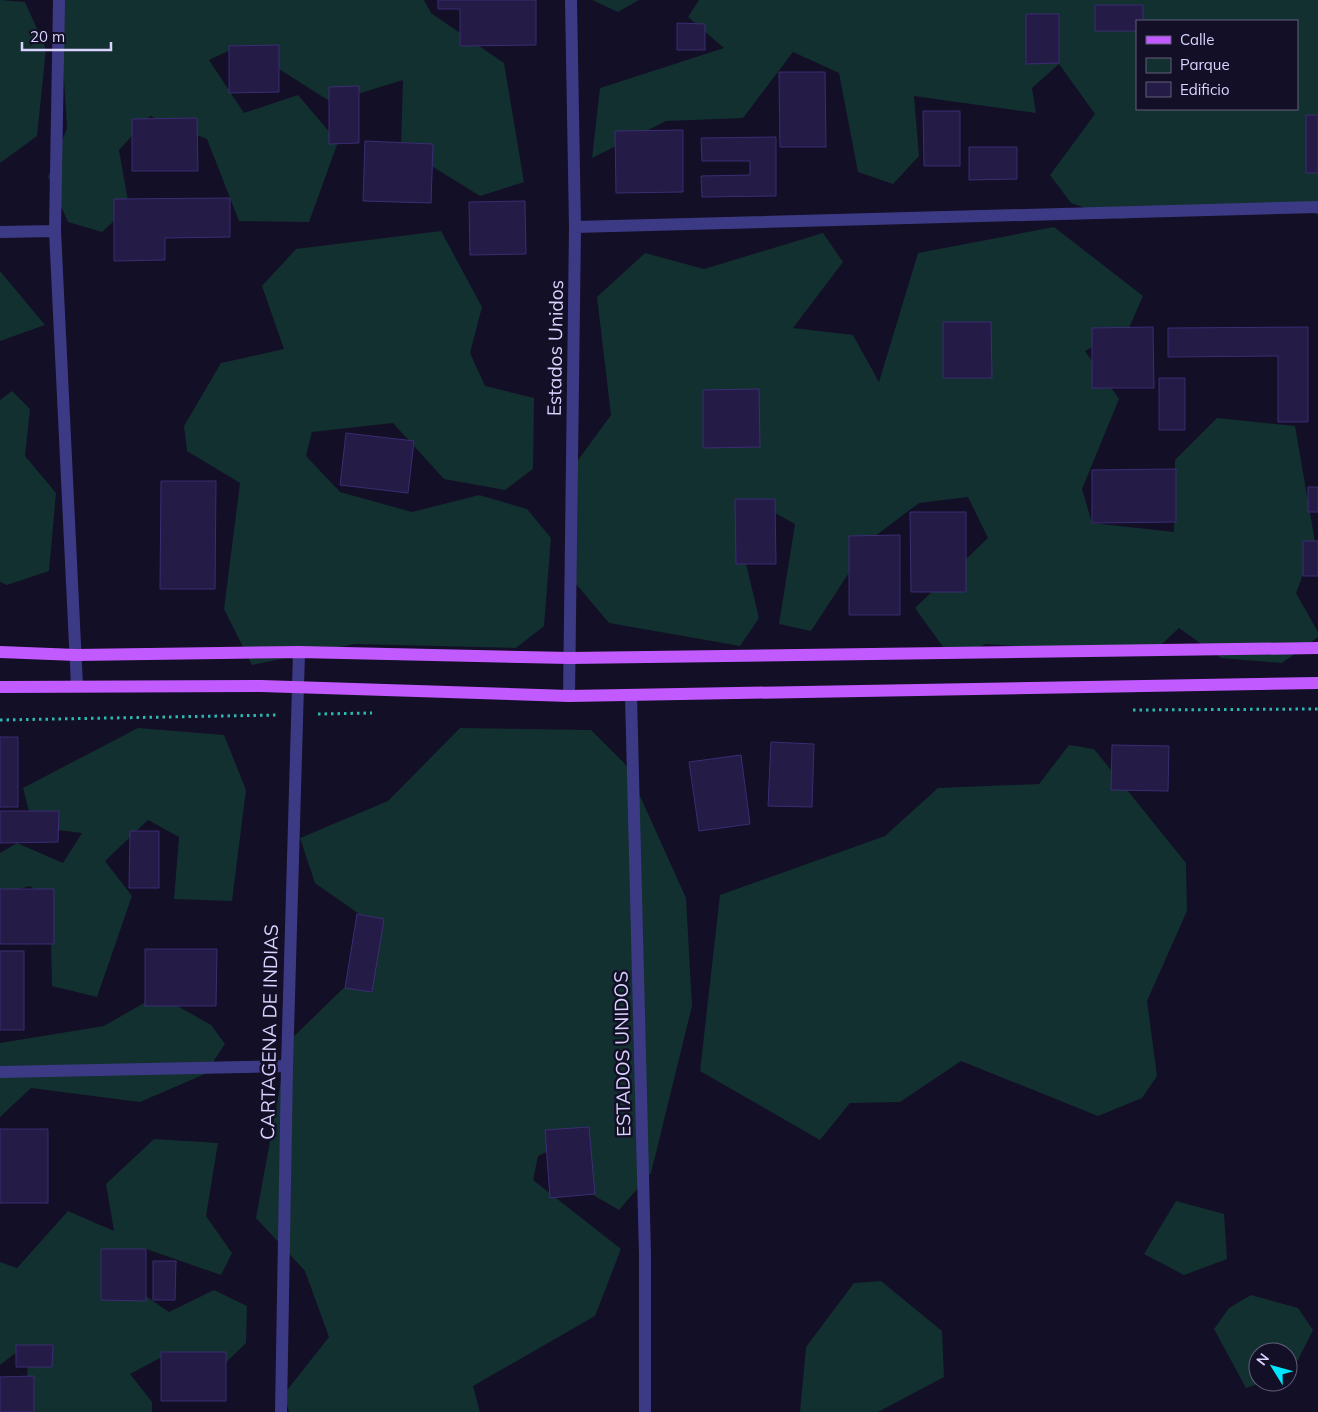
<svg xmlns="http://www.w3.org/2000/svg" width="1318" height="1412" viewBox="0 0 1318 1412" font-family="Mulish,sans-serif">
<rect width="100%" height="100%" fill="#130f26"/>
<path fill="#12302f" fill-rule="evenodd" d="M0 0 25 2 46 49 37 136 0 163Z
M59 0H424L431 13 504 63 524 182 480 196 401 147 403 80 331 102 241 45 209 60 244 113 298 95 338 142 309 222 239 221 207 139 150 116 119 150 129 207 102 232 68 222 48 177 67 128Z
M592 0H639L618 12Z
M699 0H1318V215L1296 205 1118 219 1071 203 1050 175 1095 114 1059 64 1032 88 1036 113 914 96 919 156 893 184 858 172 839 73 793 52 743 118 666 121 592 158 600 88 724 48 688 17ZM1137 21H1297V109H1137Z
M1054 227 1143 296 1129 328 1085 351 1119 399 1082 489 1092 523 1174 532 1175 460 1217 418 1295 426 1315 542 1296 593 1318 632V637L1282 663 1221 658 1179 628 1150 655 986 644 951 658 915 608 988 538 968 497 919 503 871 539 811 631 779 624 795 524 773 512 742 547 759 618 740 646 609 623 576 584 573 467 611 415 597 297 645 253 704 269 823 233 843 262 793 328 853 335 879 382 918 253Z
M441 231 482 307 470 353 485 386 534 398 533 469 505 490 444 479 393 423 312 432 306 456 340 492 412 512 479 495 527 509 551 538 544 626 516 648 355 644 252 665 224 609 240 483 187 451 184 426 221 363 284 349 262 286 296 249Z
M0 271 45 325 0 341Z
M12 391 30 409 25 456 56 493 49 571 7 585 0 582V400Z
M138 728 224 735 246 790 232 901 174 899 179 837 148 820 105 861 132 896 97 997 52 986 50 901 30 886 0 895V853L17 843 63 863 82 833 33 827 23 788Z
M460 728 591 730 626 765 686 898 692 1006 651 1173 619 1210 581 1188 579 1137 538 1156 533 1180 621 1249 595 1316 473 1386 480 1412H289L284 1394 329 1337 305 1271 256 1218 288 1042 358 974 369 921 315 883 300 838 388 801Z
M1069 745 1094 749 1186 863 1187 911 1147 1001 1157 1076 1142 1098 1098 1116 961 1061 900 1102 850 1103 820 1140 700 1071 720 895 885 836 938 788 1039 784Z
M158 995 211 1025 225 1044 205 1074 140 1102 31 1088 0 1117V1043L104 1026Z
M154 1139 218 1143 206 1216 232 1253 221 1275 146 1249 109 1271 169 1312 214 1290 247 1306 246 1343 217 1371 171 1352 130 1374 152 1402V1412H28L27 1344 0 1365V1262L17 1268 68 1211 114 1231 106 1184Z
M1176 1201 1224 1214 1227 1259 1184 1275 1144 1254Z
M881 1281 942 1331 944 1377 878 1412H800L806 1347 854 1283Z
M1251 1295 1298 1308 1313 1330 1291 1374 1288 1375V1352H1258V1382H1265L1246 1388 1214 1329 1229 1308Z"/>
<path fill="#241b47" stroke="#3b2d73" d="M438 0H536V45L460 46V9H438Z
M1095 5H1143V21H1137V31H1095Z
M1026 14H1059V63L1026 64Z
M677 23 705 24V50H677Z
M279 45V92L229 93V46Z
M779 72H825L826 147H780Z
M359 86V143L329 144V87Z
M923 111H960V166H924Z
M1306 115H1318V173H1306Z
M197 118 198 171H132V119Z
M683 130V192L616 193 615 131Z
M776 137V196L702 197 701 176 750 175V161H702L701 138Z
M365 141 433 144 431 203 363 201Z
M969 147H1017V179L969 180Z
M230 198V237L165 238V260L114 261V199Z
M525 201 526 254 470 255 469 202Z
M943 322H991L992 378H943Z
M1153 327 1154 388H1092V328Z
M1308 327V422H1278V356L1168 357V328Z
M1159 378H1185V430H1159Z
M759 389 760 447 703 448V390Z
M346 433 414 441 408 493 340 485Z
M1176 469V522L1092 523V470Z
M161 481H216L215 589H160Z
M1308 487H1318V512H1308Z
M735 499H775L776 564H736Z
M910 512H966V592H911Z
M900 535V615H849V536Z
M1303 541H1318V576H1303Z
M0 737H18V807H0Z
M771 742 814 744 812 807 768 806Z
M1112 745 1169 746 1168 791 1111 790Z
M741 755 750 824 699 831 689 762Z
M0 811H59L58 842 0 843Z
M130 831H159V888H129Z
M0 889H54V944H0Z
M357 914 384 919 372 992 345 988Z
M145 949H217L216 1006H145Z
M0 951H24V1030H0Z
M589 1127 595 1194 550 1198 545 1130Z
M0 1129H48V1203H0Z
M101 1249H146V1301L101 1300Z
M153 1261H176L175 1300H153Z
M16 1345H53L52 1367H16Z
M161 1352H226V1401H161Z
M34 1376V1412H0V1377Z"/>
<g fill="none" stroke-linecap="round" stroke-linejoin="round">
<path stroke="#2fb8b0" stroke-width="3" stroke-dasharray="2.5 4" stroke-linecap="butt" d="M1133 710 1318 709
M318 714 372 713
M0 720 277 715"/>
<path stroke="#3d3a85" stroke-width="12" d="M59 0 55 231 77 686
M575 227 1318 207
M0 232 55 231
M631 695 645 1255V1412
M569 696 575 227 571 0
M0 1072 287 1066
M281 1412 287 1066 299 652"/>
<path stroke="#c25bff" stroke-width="12" d="M0 652 76 655 299 652 570 658 1318 648
M0 687 261 686 569 696 1318 683"/>
</g>
<g text-anchor="middle" dominant-baseline="central" stroke-width="5" stroke-linejoin="round" paint-order="stroke">
<g font-size="19" fill="#d9d4ff" stroke="#130f26">
<text transform="translate(555 348) rotate(-89)">Estados Unidos</text>
<text transform="translate(269 1032) rotate(-89)">CARTAGENA DE INDIAS</text>
<text transform="translate(622 1054) rotate(-91)">ESTADOS UNIDOS</text>
</g>
</g>
<rect x="1136" y="20" width="162" height="90" fill="#130f26" stroke="#625e7d"/>
<rect x="1146" y="36" width="25" height="8" fill="#c25bff" stroke="#625e7d"/>
<text x="1180" y="45" font-size="15" fill="#d9d4ff">Calle</text>
<rect x="1146" y="58" width="25" height="15" fill="#12302f" stroke="#625e7d"/>
<text x="1180" y="70" font-size="15" fill="#d9d4ff">Parque</text>
<rect x="1146" y="82" width="25" height="15" fill="#241b47" stroke="#625e7d"/>
<text x="1180" y="95" font-size="15" fill="#d9d4ff">Edificio</text>
<g transform="translate(1273 1367) rotate(307)"><circle r="24" fill="#130f26" stroke="#625e7d"/>
<path d="M0-4L9 19L0 12L-9 19Z" fill="#00e5ff"/>
<text y="-8" font-size="14" font-weight="bold" text-anchor="middle" fill="#d9d4ff">N</text>
</g>
<path d="M22 42v8h89v-8" fill="none" stroke="#d9d4ff" stroke-width="2.5"/>
<text x="30" y="42" font-size="15" fill="#d9d4ff" stroke="#130f26" stroke-width="4" paint-order="stroke">20 m</text>
</svg>
